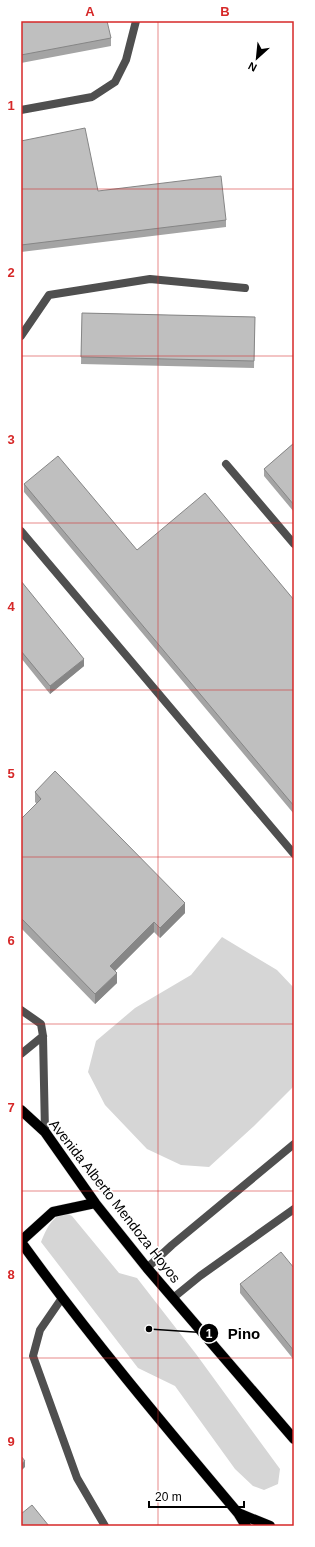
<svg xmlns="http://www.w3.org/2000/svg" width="315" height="1547" viewBox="0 0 315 1547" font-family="Arial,sans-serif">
<rect width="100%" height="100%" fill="#fff"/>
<path fill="#d6d6d6" d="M222 937 277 970 294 988V1086L254 1126 209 1167 181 1165 147 1149 105 1105 88 1072 96 1041 135 1008 191 975Z
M64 1212 72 1216 119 1273 137 1278 196 1354 280 1469 278 1484 264 1490 253 1486 235 1469 175 1386 138 1368 41 1242C47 1228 50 1220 64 1212Z"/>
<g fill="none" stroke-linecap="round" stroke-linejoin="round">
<g stroke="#dbdbdb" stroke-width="11">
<path id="primary" d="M21 1110 45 1132 95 1203 147 1268 294 1439
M21 1241 53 1212 95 1203
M21 1242C89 1336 163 1424 238 1513L246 1526
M238 1513 270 1526"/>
</g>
<path stroke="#4f4f4f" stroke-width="8" d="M21 110 92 97 115 82 126 60 136 21
M21 336 49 295 150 279 245 288
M226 464 294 544
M21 531 294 854
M21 1010 41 1024 43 1036 45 1132
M21 1054 43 1036
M147 1268 172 1245 294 1144
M62 1298 40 1330 33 1356 77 1478 105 1526
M173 1298 200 1276 294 1209"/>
<use href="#primary" stroke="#000" stroke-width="10"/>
</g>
<path fill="#a4a4a4" d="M21 21 111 38V46L21 63Z
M21 141 98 191 226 220V227L21 252Z
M82 313 255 317 254 368 81 364Z
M294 443V512L264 476V469Z
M24 484 137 550 294 600V814L24 492Z
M21 581 84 666 50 694 21 658Z
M35 792 185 913 160 938 154 932 115 971 117 983 95 1004 21 928V819L37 804 35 802Z
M294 1268V1360L240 1293V1284Z"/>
<path fill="#868686" d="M84 659V666L50 694V686Z
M185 903V913L160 938V928Z
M154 922V932L110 976V966Z
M117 973V983L95 1004V994Z
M25 1461V1467L21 1471V1464Z"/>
<path fill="#bfbfbf" stroke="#868686" d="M21 21H107L111 38 21 55Z
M85 128 98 191 221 176 226 220 21 245V141Z
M82 313 255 317 254 361 81 357Z
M294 443V505L264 469Z
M58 456 137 550 205 493 294 600V806L24 484Z
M21 581 84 659 50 686 21 651Z
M55 771 185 903 160 928 154 922 110 966 117 973 95 994 21 918V819L41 799 35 792Z
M281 1252 294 1268V1351L240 1284Z
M21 1456 25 1461 21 1464Z
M32 1505 49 1526H21V1514Z"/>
<path fill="none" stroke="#d62828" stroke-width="1" stroke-opacity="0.55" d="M158 21V1526M21 189H294M21 356H294M21 523H294M21 690H294M21 857H294M21 1024H294M21 1191H294M21 1358H294"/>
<g text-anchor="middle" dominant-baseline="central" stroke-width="3.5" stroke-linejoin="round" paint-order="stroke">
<g font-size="14" fill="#000" stroke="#fff">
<text transform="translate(115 1201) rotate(52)">Avenida Alberto Mendoza Hoyos</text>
</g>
</g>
<path fill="none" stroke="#000" stroke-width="1.5" d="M149 1329L209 1333"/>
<g fill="#000" stroke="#fff" stroke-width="1.5">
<circle cx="149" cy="1329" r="4"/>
<circle cx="209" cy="1333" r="10"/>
</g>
<g font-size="12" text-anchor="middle" font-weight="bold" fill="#fff">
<text x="209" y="1338">1</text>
</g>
<g font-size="15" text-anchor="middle" font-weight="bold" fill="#000" stroke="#fff" stroke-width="3.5" stroke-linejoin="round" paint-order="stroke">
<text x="244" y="1339">Pino</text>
</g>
<rect width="315" height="1547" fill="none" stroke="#ffffff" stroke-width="44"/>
<g transform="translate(257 58) rotate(207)" stroke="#ffffff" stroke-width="3" paint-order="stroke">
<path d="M0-3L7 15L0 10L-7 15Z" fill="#000000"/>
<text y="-6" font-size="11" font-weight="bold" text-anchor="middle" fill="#000000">N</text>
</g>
<path d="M149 1501v6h95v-6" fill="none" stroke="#000000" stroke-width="2"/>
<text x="155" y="1501" font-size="12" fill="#000000" stroke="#ffffff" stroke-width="3" paint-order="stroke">20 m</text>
<rect x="22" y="22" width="271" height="1503" fill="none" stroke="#d62828" stroke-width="1.5"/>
<g font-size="13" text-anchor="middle" font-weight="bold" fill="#d62828">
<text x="90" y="16">A</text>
<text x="225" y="16">B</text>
<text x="11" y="110">1</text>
<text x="11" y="277">2</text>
<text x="11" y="444">3</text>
<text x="11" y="611">4</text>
<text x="11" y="778">5</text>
<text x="11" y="945">6</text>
<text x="11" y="1112">7</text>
<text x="11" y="1279">8</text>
<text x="11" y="1446">9</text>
</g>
</svg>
